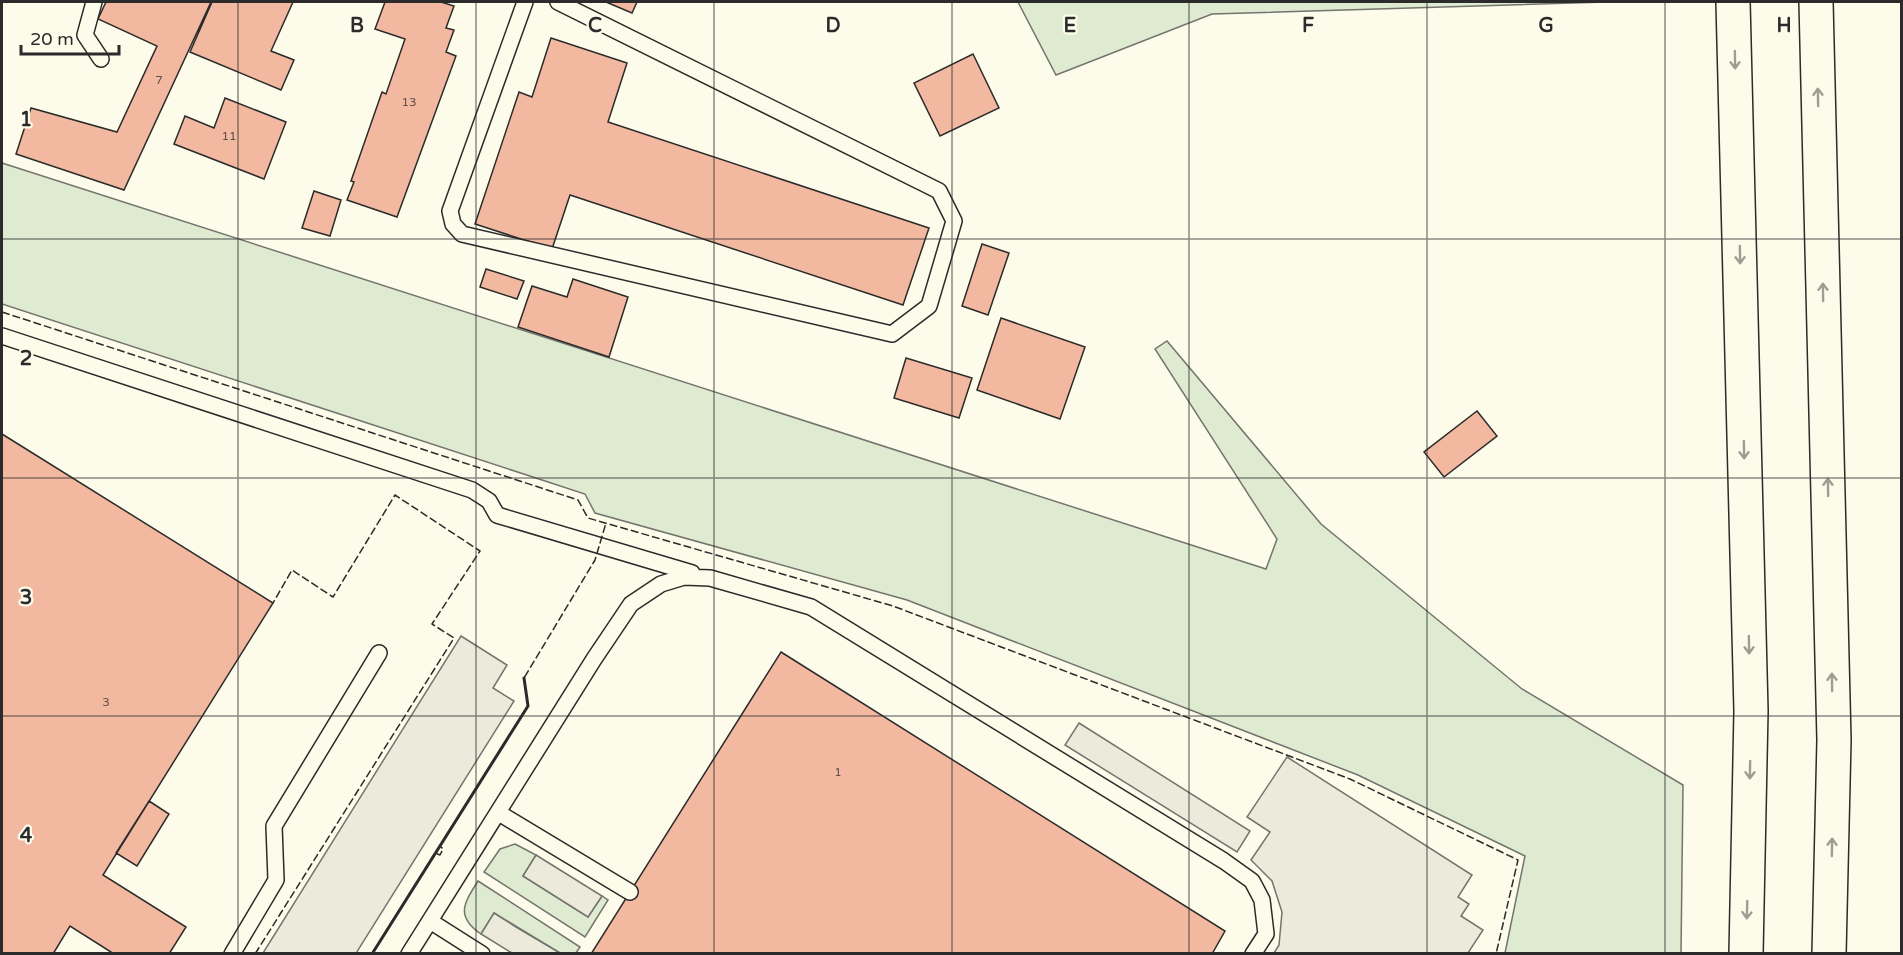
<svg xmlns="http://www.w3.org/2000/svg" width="1903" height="955" viewBox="0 0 1903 955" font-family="'Varela Round',sans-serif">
<rect width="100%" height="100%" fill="#fdfbea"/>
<path fill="#deebd1" stroke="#74746e" stroke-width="1.5" d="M1018 2H1606L1212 14 1056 75Z
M2 163 1266 569 1277 539 1155 349 1167 341 1321 524 1522 689 1683 785 1681 953H1505L1525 856 1358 775 907 600 595 513 585 494 2 304Z
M515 844 536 855 523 876 588 917 602 896 608 900 585 937 484 872 500 849Z
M478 881 580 947 576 953H560L494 913 481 934C455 916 464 903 478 881Z"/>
<path fill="#eceadb" stroke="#74746e" stroke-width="1.5" d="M461 636 507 665 493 688 514 701 358 950 356 954 263 953Z
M1079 723 1250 831 1237 852 1065 745Z
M1287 757 1472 875 1458 897 1469 904 1461 916 1483 930 1468 953H1274L1279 945 1282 912 1272 881 1251 860 1270 832 1247 817Z
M536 855 602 896 588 917 523 876Z
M494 913 516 927 560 953H512L481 934Z"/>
<path fill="#f2b8a0" stroke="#2b2b2b" stroke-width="1.5" d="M106 2H211L124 190 16 154 31 108 117 132 157 46 98 19Z
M212 2H293L271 51 294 60 281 90 190 52Z
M385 2H441L454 6 446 28 454 30 446 52 456 56 397 217 347 200 354 182 351 181 382 92 386 94 405 39 375 29Z
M606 2H637L632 13Z
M551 38 627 63 608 122 929 228 903 305 570 195 552 249 475 224 519 92 532 97Z
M973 54 999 108 940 136 914 83Z
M225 98 286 122 264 179 174 144 185 116 214 128Z
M314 191 341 200 330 236 302 228Z
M982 244 1009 253 988 315 962 306Z
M486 269 524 281 517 299 480 287Z
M573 279 628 297 609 357 518 327 532 286 567 297Z
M1001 318 1085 347 1060 419 977 390Z
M906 358 972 378 959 418 894 398Z
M1477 411 1497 436 1444 477 1424 452Z
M2 434 273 603 103 875 186 927 169 954H114L70 926 53 954H2Z
M781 652 1225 931 1212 954H591Z
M149 801 169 814 137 866 116 853Z"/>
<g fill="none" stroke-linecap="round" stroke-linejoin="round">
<g stroke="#2b2b2b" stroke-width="18">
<path id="lane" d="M94 2 85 35 101 59
M525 2 450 211 453 224 462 234 892 334 929 306 954 221 939 191 558 2
M2 336 472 490 489 501 497 515 692 573
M499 813 630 892
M430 921 482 954
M232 954 276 880 274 826 379 653
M409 954 594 659 631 604 661 584 684 577 710 578 811 607 1224 861 1252 881 1262 900 1266 934 1253 954"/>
</g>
<g stroke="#2b2b2b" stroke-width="36">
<path id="highway" d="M1733 2 1751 711 1746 954
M1816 2 1834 740 1829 954"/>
</g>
<use href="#lane" stroke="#fdfbea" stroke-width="15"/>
<use href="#highway" stroke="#fdfbea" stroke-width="33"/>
<path stroke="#2b2b2b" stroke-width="1.5" stroke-dasharray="8 3" stroke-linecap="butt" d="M2 312 578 500 588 518 893 606 1350 779 1518 860 1496 954
M255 954 454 638 432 624 480 551 395 495 333 597 292 570 273 603
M372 954 435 853 440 855 443 849 440 846 528 706 524 678 595 560 606 523"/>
<path stroke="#2b2b2b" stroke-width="3" d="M372 954 528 706 524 678"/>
</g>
<defs><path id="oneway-shaft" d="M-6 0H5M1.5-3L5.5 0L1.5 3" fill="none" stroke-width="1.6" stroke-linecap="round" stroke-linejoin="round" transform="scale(1.5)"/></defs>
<g stroke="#9e9d94">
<use href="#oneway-shaft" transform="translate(1735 60) rotate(89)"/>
<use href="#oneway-shaft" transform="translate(1818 97) rotate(-91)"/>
<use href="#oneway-shaft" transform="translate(1740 255) rotate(89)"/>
<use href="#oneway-shaft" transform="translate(1823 292) rotate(-91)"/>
<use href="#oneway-shaft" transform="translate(1744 450) rotate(89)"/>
<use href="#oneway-shaft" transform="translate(1828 487) rotate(-91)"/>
<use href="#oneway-shaft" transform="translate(1749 645) rotate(89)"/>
<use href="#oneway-shaft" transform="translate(1832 682) rotate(-91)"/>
<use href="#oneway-shaft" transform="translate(1750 770) rotate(91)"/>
<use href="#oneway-shaft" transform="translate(1832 847) rotate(-89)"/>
<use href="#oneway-shaft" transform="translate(1747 910) rotate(92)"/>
</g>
<path fill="none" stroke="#2b2b2b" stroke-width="1.5" stroke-opacity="0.55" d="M238 2V954M476 2V954M714 2V954M952 2V954M1189 2V954M1427 2V954M1665 2V954M2 239H1902M2 478H1902M2 716H1902"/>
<g text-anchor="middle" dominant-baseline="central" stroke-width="4.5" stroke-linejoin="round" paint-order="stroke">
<g font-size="12" fill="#5d4e48">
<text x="159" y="80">7</text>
<text x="409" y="102">13</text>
<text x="229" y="136">11</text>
<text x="106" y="702">3</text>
<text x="838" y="772">1</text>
</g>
</g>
<g font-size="20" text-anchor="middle" font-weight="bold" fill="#2b2b2b" stroke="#fdfbea" stroke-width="4.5" stroke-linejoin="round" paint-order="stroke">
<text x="357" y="32">B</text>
<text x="595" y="32">C</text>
<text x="833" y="32">D</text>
<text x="1070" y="32">E</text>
<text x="1308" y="32">F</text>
<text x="1546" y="32">G</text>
<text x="1784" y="32">H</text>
<text x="26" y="126">1</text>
<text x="26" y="365">2</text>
<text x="26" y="604">3</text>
<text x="26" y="842">4</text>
</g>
<rect width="1903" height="955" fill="none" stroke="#2b2b2b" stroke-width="6"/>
<path d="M21 45v9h98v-9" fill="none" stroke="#2b2b2b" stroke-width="3"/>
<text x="30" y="45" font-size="18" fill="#2b2b2b" stroke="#fdfbea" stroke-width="4.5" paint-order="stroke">20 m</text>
</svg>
